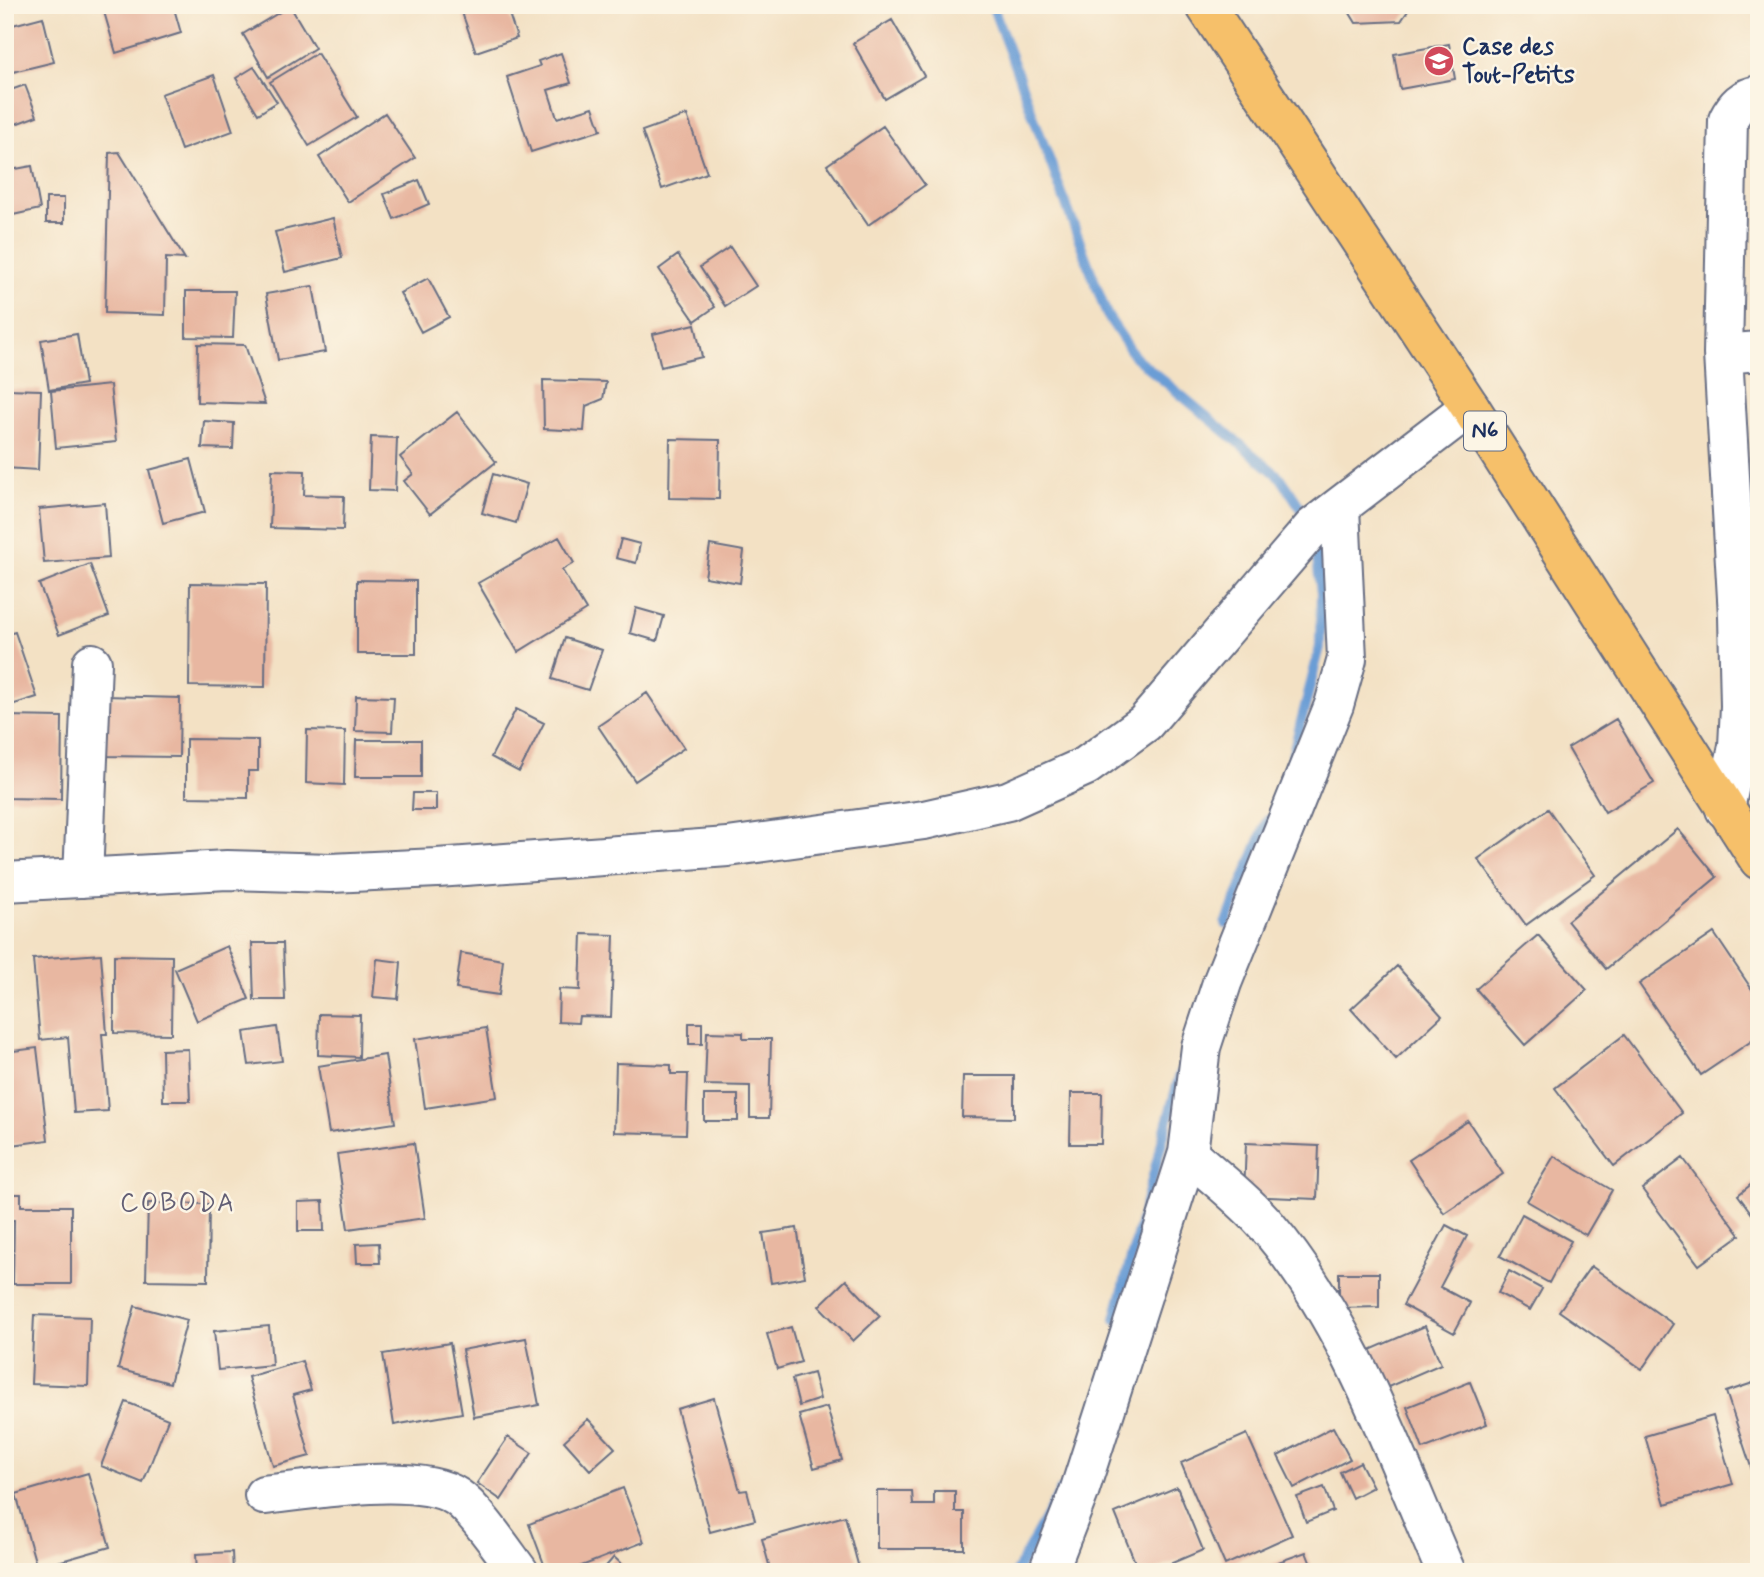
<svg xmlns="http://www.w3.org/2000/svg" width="1764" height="1577" viewBox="0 0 1764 1577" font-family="Mynerve,sans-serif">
<rect width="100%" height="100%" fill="#fcf5e5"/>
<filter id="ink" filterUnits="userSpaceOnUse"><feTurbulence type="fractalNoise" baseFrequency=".0143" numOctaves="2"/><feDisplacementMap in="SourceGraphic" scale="14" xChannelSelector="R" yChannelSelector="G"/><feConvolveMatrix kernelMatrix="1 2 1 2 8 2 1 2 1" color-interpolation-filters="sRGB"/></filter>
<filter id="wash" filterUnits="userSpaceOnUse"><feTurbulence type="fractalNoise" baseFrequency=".00686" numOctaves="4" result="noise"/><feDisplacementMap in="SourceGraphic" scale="28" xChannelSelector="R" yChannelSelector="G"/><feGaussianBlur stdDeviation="1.57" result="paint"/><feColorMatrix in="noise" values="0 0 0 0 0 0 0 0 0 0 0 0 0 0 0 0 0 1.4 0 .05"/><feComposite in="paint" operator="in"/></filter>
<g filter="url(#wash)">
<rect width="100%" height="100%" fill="#f3e1c4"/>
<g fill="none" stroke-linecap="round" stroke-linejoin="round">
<path stroke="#6a9dd5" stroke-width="10" d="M992 5 1107 315 1135 357 1281 478 1310 522
M1289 769 1320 647 1321 593 1315 541
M1226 924 1268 819
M1115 1319 1180 1074
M1016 1572 1061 1490"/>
</g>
<g id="blocks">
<path fill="#e8b7a1" d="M102 5H173L181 33 116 53Z
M465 5H506L517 38 476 52 460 7Z
M1345 5H1412L1401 21 1356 23Z
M290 6 315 48 268 77 243 34Z
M43 17 54 62 5 74V27Z
M892 20 924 76 885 99 853 43Z
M1449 44 1455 79 1400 89 1394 54Z
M317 53 357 117 309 146 270 82Z
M561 53 571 83 548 90 557 118 593 107 601 130 531 152 507 77 540 66 538 61Z
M254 67 277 102 258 114 236 78Z
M214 75 233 131 181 150 161 94Z
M25 85 37 116 5 128V92Z
M385 113 415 158 348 202 319 157Z
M687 115 707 173 662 189 642 131Z
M883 126 925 185 868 225 827 165Z
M119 152 185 259 166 258 165 315 105 313 109 153Z
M32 166 40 209 13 215 5 171Z
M419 180 429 204 394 219 384 194Z
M46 198H64V223H46Z
M333 218 342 258 285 272 275 232Z
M730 247 756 286 725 306 700 267Z
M678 255 715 307 695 321 659 269Z
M428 278 449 317 421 332 400 293Z
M313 286 325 352 278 360 266 294Z
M186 291H235L233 338 186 337Z
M695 324 702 357 661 367 653 334Z
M77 334 85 384 49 390 41 340Z
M198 344 245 345 265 404 197 402Z
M543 380 606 382 603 399 586 406 584 431 544 429Z
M110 385 116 442 56 448 51 391Z
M5 389 41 390 38 470 5 468Z
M457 412 496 462 430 514 404 481 413 474 400 457Z
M204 421 234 423 233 449 202 448Z
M371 437 397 438 395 491 369 490Z
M670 439 720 440 719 499 669 498Z
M191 459 205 512 163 523 149 470Z
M272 470 305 471 304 495 344 496 343 530 270 528Z
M493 474 527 484 516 523 482 513Z
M105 503 109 558 44 563 39 509Z
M559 537 574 563 562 570 586 610 518 652 478 583Z
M621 539 640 544 636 563 616 558Z
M710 545 744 551 740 583 705 577Z
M90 564 109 616 59 635 39 584Z
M357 580 416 581V654H357Z
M190 583 266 584 265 687 189 686Z
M636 608 664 616 657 641 630 633Z
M15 632 37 697 5 707V635Z
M565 638 602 650 588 690 552 679Z
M647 693 684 748 635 781 598 726Z
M104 696 180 698 179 757 103 756Z
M356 696 394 697 392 732 355 731Z
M516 709 544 723 519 772 491 757Z
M5 716 62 717 61 799 5 798Z
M1616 719 1654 783 1605 812 1568 748Z
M307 730 345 731 344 785 306 783Z
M186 739 258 740V771H248V798L186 797Z
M356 740H421V777H355Z
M413 793H436V810H412Z
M1548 809 1595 875 1526 925 1478 859Z
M1678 829 1717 877 1606 969 1567 921Z
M1714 933 1759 1000V1036L1701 1075 1639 984Z
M582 934 614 935 611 1017 579 1016 578 1023 558 1022 559 989 580 990Z
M1538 935 1587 990 1525 1045 1476 989Z
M252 943H283L285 1000H254Z
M227 946 249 999 197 1021 175 969Z
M461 953 503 960 499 995 456 989Z
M101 954 107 1034H102L108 1111 74 1113 68 1037 40 1040 33 959Z
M114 955 172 956 171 1034 114 1033Z
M377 959 401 962 398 999 373 997Z
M1397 966 1442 1016 1396 1059 1351 1009Z
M319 1014 360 1015 359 1057 318 1055Z
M689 1023H702V1044H689Z
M277 1027 282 1061 249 1065 244 1032Z
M486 1028 497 1097 425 1108 415 1039Z
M707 1032 743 1033V1039H771L769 1118H750V1086L705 1085Z
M1624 1035 1682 1113 1614 1166 1555 1088Z
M37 1048 48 1140 5 1146V1052Z
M188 1049 190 1101H163L162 1050Z
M385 1055 395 1123 329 1133 318 1066Z
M616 1063 671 1065V1074H688L686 1134 614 1132Z
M963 1076H1014V1118L962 1117Z
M1071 1093H1102L1101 1144H1070Z
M704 1095H738V1121H704Z
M1468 1121 1503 1174 1444 1213 1409 1160Z
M414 1143 425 1218 348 1229 337 1154Z
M1246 1143 1319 1146 1317 1199 1244 1196Z
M1554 1156 1612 1190 1586 1235 1527 1201Z
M1683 1158 1740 1235 1699 1265 1642 1189Z
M1759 1178V1216L1755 1218 1738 1195Z
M5 1194H21V1206H71V1284H13L14 1220H5Z
M323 1201 324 1231H298V1202Z
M148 1203 209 1204 208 1281 146 1280Z
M1522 1214 1571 1241 1549 1283 1500 1256Z
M1446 1225 1467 1236 1440 1287 1470 1303 1454 1333 1403 1305Z
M797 1228 805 1277 771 1283 763 1233Z
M379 1243 380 1263H357L356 1244Z
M1591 1266 1673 1324 1642 1369 1559 1311Z
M1509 1271 1542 1289 1530 1310 1498 1293Z
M1339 1273H1379V1307L1339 1308Z
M846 1280 880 1316 853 1341 819 1306Z
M135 1306 187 1320 170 1383 118 1369Z
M34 1315 90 1317 88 1386 31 1384Z
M269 1326 272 1365 218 1370 214 1331Z
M1425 1326 1441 1364 1372 1394 1356 1356Z
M791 1327 801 1362 777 1369 767 1334Z
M526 1338 539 1405 474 1417 462 1350Z
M450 1343 462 1413 394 1425 383 1354Z
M302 1361 311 1390 293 1395 310 1456 273 1466 248 1377Z
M813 1373 820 1399 799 1406 792 1379Z
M1759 1381V1478L1755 1479 1726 1392Z
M1470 1382 1487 1424 1423 1449 1407 1407Z
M714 1398 740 1491 747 1490 755 1520 710 1532 677 1409Z
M126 1402 168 1419 143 1483 101 1466Z
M827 1407 842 1460 814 1468 799 1415Z
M1713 1416 1733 1484 1665 1504 1645 1436Z
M588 1419 615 1448 590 1470 564 1441Z
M1333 1427 1350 1459 1294 1488 1278 1456Z
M1247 1434 1292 1535 1225 1565 1181 1463Z
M508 1437 532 1453 501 1500 477 1483Z
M1360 1462 1373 1487 1352 1498 1340 1472Z
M88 1473 110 1547 37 1568 16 1494Z
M1177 1487 1203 1550 1151 1572H1139L1115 1513Z
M1324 1487 1333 1511 1306 1522 1297 1497Z
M623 1488 644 1542 566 1572H547L529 1524Z
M877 1491H912L913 1505H934V1491H955V1512H964V1549H877Z
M845 1516 860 1572H771L762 1539Z
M232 1552 233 1572H197L196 1554Z
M1306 1552 1314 1572H1253V1571Z
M614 1557 630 1572H601Z"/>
</g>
</g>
<g filter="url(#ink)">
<use href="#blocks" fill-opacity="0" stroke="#676d82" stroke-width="2"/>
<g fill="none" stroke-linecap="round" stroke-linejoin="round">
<g stroke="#676d82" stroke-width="42">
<path id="minor" d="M1723 354 1759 351
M1725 809 1738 746 1740 706 1738 616 1723 354 1728 120C1735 106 1743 97 1759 95
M83 878 92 663
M5 882 227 870 331 873 437 868 728 847 924 820 1008 801 1086 766 1145 723 1313 527 1470 407
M1188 1153C1214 1177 1244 1199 1267 1226 1350 1323 1395 1456 1446 1572
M264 1495C310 1490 418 1471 457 1497 476 1510 504 1552 519 1572
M1048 1572 1079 1492 1188 1153 1201 1047 1222 983 1334 705 1347 659 1340 507"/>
</g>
<g stroke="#676d82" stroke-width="42">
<path id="major" d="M1205 5 1470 407 1759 860"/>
</g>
<use href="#minor" stroke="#fff" stroke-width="38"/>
<use href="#major" stroke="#f6c06b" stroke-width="38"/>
</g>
</g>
<defs>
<g id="school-disc" transform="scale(1.575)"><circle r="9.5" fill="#d1495b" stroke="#fcf5e5"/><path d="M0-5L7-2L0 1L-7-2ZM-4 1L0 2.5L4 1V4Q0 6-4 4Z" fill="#fff"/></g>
</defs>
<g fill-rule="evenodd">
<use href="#school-disc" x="1439" y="61"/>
</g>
<g text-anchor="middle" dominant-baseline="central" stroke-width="5" stroke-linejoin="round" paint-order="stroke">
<rect fill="#fcf5e5" stroke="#5e6a86" stroke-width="2" x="1464" y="411.5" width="42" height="39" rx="5"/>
<g font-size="23" font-weight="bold" fill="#1b2f5e">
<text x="1485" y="431">N6</text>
</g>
<g font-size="24" font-weight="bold" fill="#1b2f5e" stroke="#fcf5e5" text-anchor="start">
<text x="1462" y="47">Case des<tspan x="1462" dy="28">Tout-Petits</tspan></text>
</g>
<g font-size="26" letter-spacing="2" fill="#635f75" stroke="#fcf5e5">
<text x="178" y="1204">COBODA</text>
</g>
</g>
<rect width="1764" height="1577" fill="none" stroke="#fcf5e5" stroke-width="28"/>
</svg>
